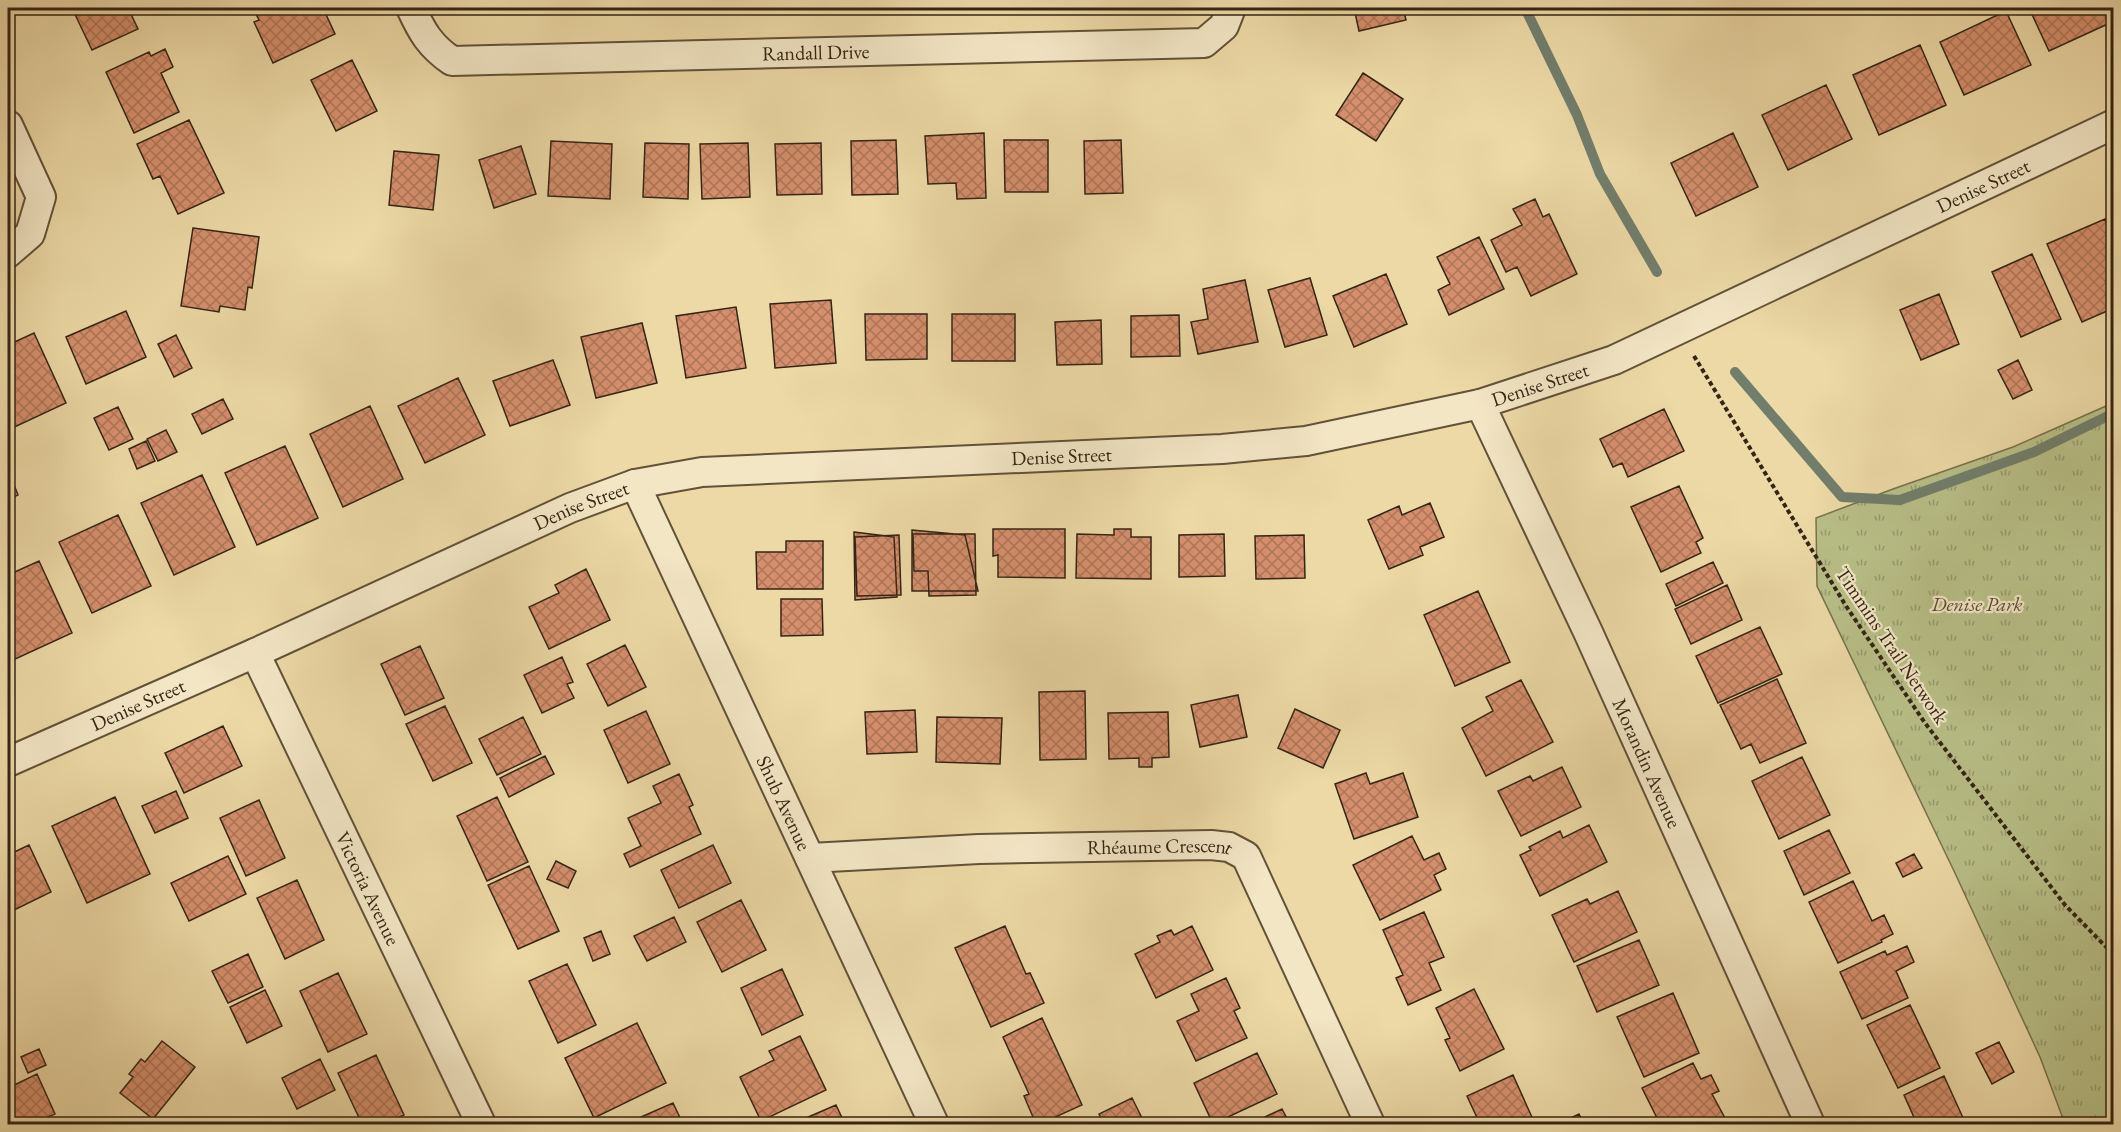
<svg xmlns="http://www.w3.org/2000/svg" width="2121" height="1132" viewBox="0 0 2121 1132" font-family="'EB Garamond',serif">
<defs>
<pattern id="grass-tufts" width="24" height="20" patternUnits="userSpaceOnUse" patternTransform="scale(1.5)"><rect width="24" height="20" fill="#b8bf87"/><path d="M3 7l-1-3M5 7V3M7 7l1-3M15 17l-1-3M17 17v-4M19 17l1-3" fill="none" stroke="#969b6d"/></pattern>
<pattern id="building-cross-hatch" width="8" height="8" patternUnits="userSpaceOnUse" patternTransform="scale(1.5)"><rect width="8" height="8" fill="#d58f6c"/><path d="M0 0l8 8M0 8l8-8" fill="none" stroke="#ae7558"/></pattern>
</defs>
<rect width="100%" height="100%" fill="#ecd9a6"/>
<filter id="stains"><feTurbulence type="fractalNoise" baseFrequency=".00333" numOctaves="4"/><feColorMatrix values="0 0 0 0 .2 0 0 0 0 .09 0 0 0 0 .02 0 0 0 .5 -.17"/></filter>
<radialGradient id="worn" r=".72"><stop offset=".6" stop-color="#630" stop-opacity="0"/><stop offset="1" stop-color="#630" stop-opacity=".3"/></radialGradient>
<path fill="url(#grass-tufts)" stroke="#76724d" stroke-width="1.5" d="M2113 403V1124H2065L2040 1057 1954 871 1817 586 1816 518 1893 489 2013 447Z"/>
<g fill="none" stroke-linecap="round" stroke-linejoin="round">
<path stroke="#717e6c" stroke-width="10" d="M1525 8 1577 115 1600 174 1657 272
M1735 372 1842 497 1900 500 2034 452 2114 413"/>
</g>
<path fill="url(#building-cross-hatch)" stroke="#342513" stroke-width="1.5" d="M72 8H128L138 29 92 50Z
M253 8H323L335 34 273 63 254 22 259 20Z
M1354 8H1403L1406 20 1359 31Z
M2029 8H2106L2112 22 2049 51Z
M2006 11 2031 65 1964 95 1940 42Z
M1920 45 1946 105 1879 135 1853 75Z
M165 49 173 67 161 73 179 112 134 133 106 72 149 52 151 56Z
M352 60 377 111 336 131 311 80Z
M1363 73 1403 99 1376 141 1336 115Z
M1826 85 1852 139 1788 170 1762 115Z
M189 120 224 193 178 214 160 176 153 179 137 144Z
M984 133 986 198 957 199 956 183 928 184 925 136Z
M1733 133 1758 187 1696 216 1671 163Z
M896 140 898 194 852 195 851 141Z
M1004 140H1048V192H1005Z
M1121 140 1123 193 1085 194 1084 141Z
M551 141 612 144 610 199 548 196Z
M645 143 689 144 688 199 643 197Z
M748 143 750 197 702 199 700 144Z
M821 143 822 194 777 195 775 144Z
M521 146 536 194 494 208 479 160Z
M394 151 439 155 433 210 389 205Z
M1535 199 1543 217 1549 214 1577 274 1531 296 1517 267 1506 272 1491 240 1522 225 1513 209Z
M2105 219 2114 240V308L2082 322 2047 244Z
M193 228 259 237 252 288 248 287 245 310 220 306 219 312 181 306Z
M1479 237 1504 289 1449 315 1438 290 1450 284 1437 257Z
M2032 254 2061 319 2021 337 1992 272Z
M1386 274 1407 324 1354 347 1333 296Z
M1310 278 1327 335 1285 347 1268 290Z
M1245 280 1258 342 1198 354 1191 322 1208 319 1203 289Z
M1939 294 1959 344 1921 360 1900 310Z
M831 300 836 363 775 368 770 304Z
M736 307 746 368 686 378 676 316Z
M126 311 146 357 86 384 66 337Z
M865 314H927V359L866 360Z
M952 314H1015V361H952Z
M1179 315 1180 356 1131 357V316Z
M1101 320 1102 364 1057 365 1055 322Z
M642 323 657 383 596 398 581 337Z
M34 333 66 403 8 430V345Z
M176 335 192 368 174 377 158 344Z
M553 360 570 405 510 426 493 381Z
M2018 360 2032 390 2013 399 1998 370Z
M458 378 485 435 425 463 398 406Z
M223 399 233 419 202 434 192 414Z
M370 406 403 479 343 507 310 434Z
M118 407 133 439 109 450 94 418Z
M1664 409 1684 451 1628 477 1622 463 1613 467 1600 439Z
M166 430 177 452 158 461 147 439Z
M146 441 155 461 137 469 129 449Z
M285 446 318 518 257 545 225 473Z
M8 470 18 495 8 500Z
M202 475 235 547 174 575 141 503Z
M1679 486 1703 538 1696 542 1701 553 1661 572 1631 507Z
M1430 503 1444 537 1420 547 1423 555 1389 569 1368 520 1399 506 1402 515Z
M118 515 151 586 92 613 59 542Z
M993 529H1065V578L998 577V555L993 556Z
M1114 529H1131V537H1151V579L1076 578 1077 534 1114 535Z
M912 530 965 535 978 591H912Z
M854 532 894 537 897 597 855 600Z
M913 534H975L976 595 929 596 928 571H914Z
M1224 534 1225 576 1179 577V535Z
M899 535 901 595 857 596 855 537Z
M1304 535 1305 578 1256 579 1255 536Z
M786 541H823V589H757L756 552H786Z
M39 561 72 633 13 660 8 647V575Z
M1713 562 1723 583 1676 606 1666 584Z
M586 569 610 620 549 649 529 607 559 593 555 585Z
M1727 585 1742 620 1691 644 1675 609Z
M1478 591 1510 662 1455 686 1424 615Z
M781 599H822L823 635 781 636Z
M1760 627 1782 674 1718 703 1696 656Z
M625 645 646 687 608 706 587 664Z
M420 646 444 698 405 715 381 664Z
M562 657 573 682 567 684 574 698 542 713 524 675Z
M1777 679 1806 743 1760 763 1751 744 1741 749 1720 705Z
M1521 680 1553 742 1486 776 1462 728 1493 711 1486 697Z
M1085 691 1086 759 1040 760 1039 692Z
M1238 695 1247 737 1200 747 1191 705Z
M445 706 472 763 433 781 406 724Z
M1295 709 1340 730 1323 768 1278 748Z
M915 710 917 752 867 754 865 712Z
M646 711 670 764 628 783 604 730Z
M1168 712 1169 757 1152 758V767H1139V758L1109 759 1108 713Z
M523 717 541 754 497 775 479 739Z
M937 717 1002 718 1000 764 936 762Z
M223 726 242 766 184 793 165 753Z
M545 756 554 774 509 797 500 778Z
M1802 757 1830 815 1779 839 1752 781Z
M1562 767 1581 807 1521 836 1498 791 1530 776 1533 781Z
M1366 773 1370 784 1403 773 1418 817 1354 839 1335 784Z
M679 774 693 805 689 807 701 834 630 867 624 854 641 846 628 818 661 803 653 786Z
M176 791 188 818 155 833 142 806Z
M115 797 150 874 87 903 52 826Z
M497 797 528 862 487 881 457 816Z
M259 800 285 858 246 876 220 818Z
M1589 825 1607 862 1540 896 1520 855 1531 850 1529 847 1560 831 1563 838Z
M1829 830 1850 873 1804 895 1784 851Z
M1412 836 1424 860 1439 853 1446 869 1434 875 1441 890 1380 920 1353 865Z
M29 845 51 892 8 913V855Z
M713 845 731 883 679 908 661 870Z
M1914 854 1922 868 1903 877 1896 863Z
M228 856 246 894 189 921 171 883Z
M556 861 576 871 568 888 547 879Z
M529 866 559 931 518 949 488 885Z
M297 880 324 940 285 959 257 898Z
M1853 881 1872 921 1884 915 1893 934 1881 940 1882 942 1838 963 1809 902Z
M1618 891 1637 932 1574 962 1552 915 1587 899 1590 904Z
M741 900 766 950 722 972 697 922Z
M1424 912 1444 957 1429 963 1441 990 1408 1005 1396 978 1403 975 1383 930Z
M674 917 686 942 647 961 634 936Z
M1005 926 1026 974 1030 973 1044 1003 991 1027 955 948Z
M1192 926 1213 970 1156 998 1135 954 1160 942 1157 936 1171 930 1174 935Z
M601 931 610 954 593 961 584 938Z
M1639 940 1659 985 1597 1012 1577 966Z
M1907 946 1914 962 1896 971 1908 998 1862 1019 1840 972 1885 951 1887 955Z
M248 954 263 987 228 1003 212 971Z
M567 964 596 1025 558 1043 529 981Z
M782 969 803 1015 762 1035 741 988Z
M338 973 367 1034 328 1052 300 991Z
M8 976 13 988 8 991Z
M1226 978 1240 1008 1234 1011 1247 1038 1196 1061 1177 1021 1199 1011 1191 994Z
M1474 989 1504 1049 1460 1071 1445 1040 1450 1038 1436 1008Z
M265 990 282 1026 247 1043 230 1007Z
M1673 993 1699 1053 1644 1077 1617 1017Z
M1910 1005 1940 1068 1898 1088 1867 1025Z
M1042 1018 1082 1105 1040 1124H1036L1024 1096 1029 1094 1003 1037Z
M637 1023 666 1083 594 1118 565 1058Z
M800 1036 826 1090 761 1121 740 1077 774 1060 769 1051Z
M162 1041 195 1067 153 1119 120 1093 133 1077 129 1074 141 1059 145 1062Z
M1999 1042 2014 1072 1992 1084 1976 1053Z
M39 1049 46 1065 28 1073 21 1057Z
M1257 1053 1277 1094 1213 1124 1194 1083Z
M376 1055 404 1115 384 1124H362L338 1073Z
M320 1059 335 1090 297 1109 282 1078Z
M1693 1063 1701 1079 1711 1075 1719 1091 1712 1094 1726 1120 1718 1124H1660L1642 1088Z
M37 1074 55 1114 33 1124H8V1088Z
M1513 1075 1535 1124H1480L1467 1096Z
M1944 1076 1964 1120 1954 1124H1917L1904 1095Z
M1132 1098 1145 1124H1104L1099 1114Z
M673 1103 683 1124H625Z
M836 1105 845 1124H792Z
M1282 1109 1290 1124H1250Z
M1579 1114 1584 1124H1558Z"/>
<g fill="none" stroke-linecap="round" stroke-linejoin="round">
<g stroke="#625238" stroke-width="32">
<g id="street">
<path id="s1" d="M411 8C422 32 430 46 452 61L1204 43 1224 26 1231 8"/>
<path d="M8 125 41 197 30 234 8 253"/>
<path id="s2" d="M1480 404 1588 632 1810 1124"/>
<path id="s3" d="M635 484 934 1124"/>
<path id="s4" d="M255 653 481 1124"/>
<path id="s5" d="M8 762 255 653 570 508 635 484 702 472 1222 449 1306 441 1480 404 1614 360 2114 124"/>
<path id="s6" d="M810 858 979 849 1211 845 1229 847 1246 856 1370 1124"/>
</g>
</g>
<path stroke="#342513" stroke-width="4" stroke-dasharray="4.5 3" stroke-linecap="butt" d="M1694 356 1846 606 1925 723 2065 905 2114 955"/>
<use href="#street" stroke="#f3e6c5" stroke-width="28"/>
</g>
<g text-anchor="middle" dominant-baseline="central" stroke-width="4.5" stroke-linejoin="round" paint-order="stroke">
<g font-size="20" fill="#342513" stroke="#f3e6c5">
<text stroke="none"><textPath href="#s1" startOffset="432">Randall Drive</textPath></text>
<text stroke="none"><textPath href="#s5" startOffset="2086">Denise Street</textPath></text>
<text stroke="none"><textPath href="#s5" startOffset="1600">Denise Street</textPath></text>
<text stroke="none"><textPath href="#s5" startOffset="1114">Denise Street</textPath></text>
<text stroke="none"><textPath href="#s5" startOffset="628">Denise Street</textPath></text>
<text transform="translate(1892 645) rotate(56)">Timmins Trail Network</text>
<text stroke="none"><textPath href="#s5" startOffset="142">Denise Street</textPath></text>
<text stroke="none"><textPath href="#s2" startOffset="396">Morandin Avenue</textPath></text>
<text stroke="none"><textPath href="#s3" startOffset="352">Shub Avenue</textPath></text>
<text stroke="none"><textPath href="#s6" startOffset="350">Rhéaume Crescent</textPath></text>
<text stroke="none"><textPath href="#s4" startOffset="261">Victoria Avenue</textPath></text>
</g>
<g font-size="20" font-style="italic" fill="#554c30" stroke="#f3e6c5">
<text x="1977" y="604">Denise Park</text>
</g>
</g>
<rect width="2121" height="1132" fill="none" stroke="#ecd9a6" stroke-width="30"/>
<rect x="9" y="9" width="2103" height="1114" fill="none" stroke="#342513" stroke-width="3"/>
<rect x="15" y="15" width="2091" height="1102" fill="none" stroke="#342513" stroke-width="1.5"/>
<rect width="100%" height="100%" filter="url(#stains)"/>
<rect width="100%" height="100%" fill="url(#worn)"/>
</svg>
